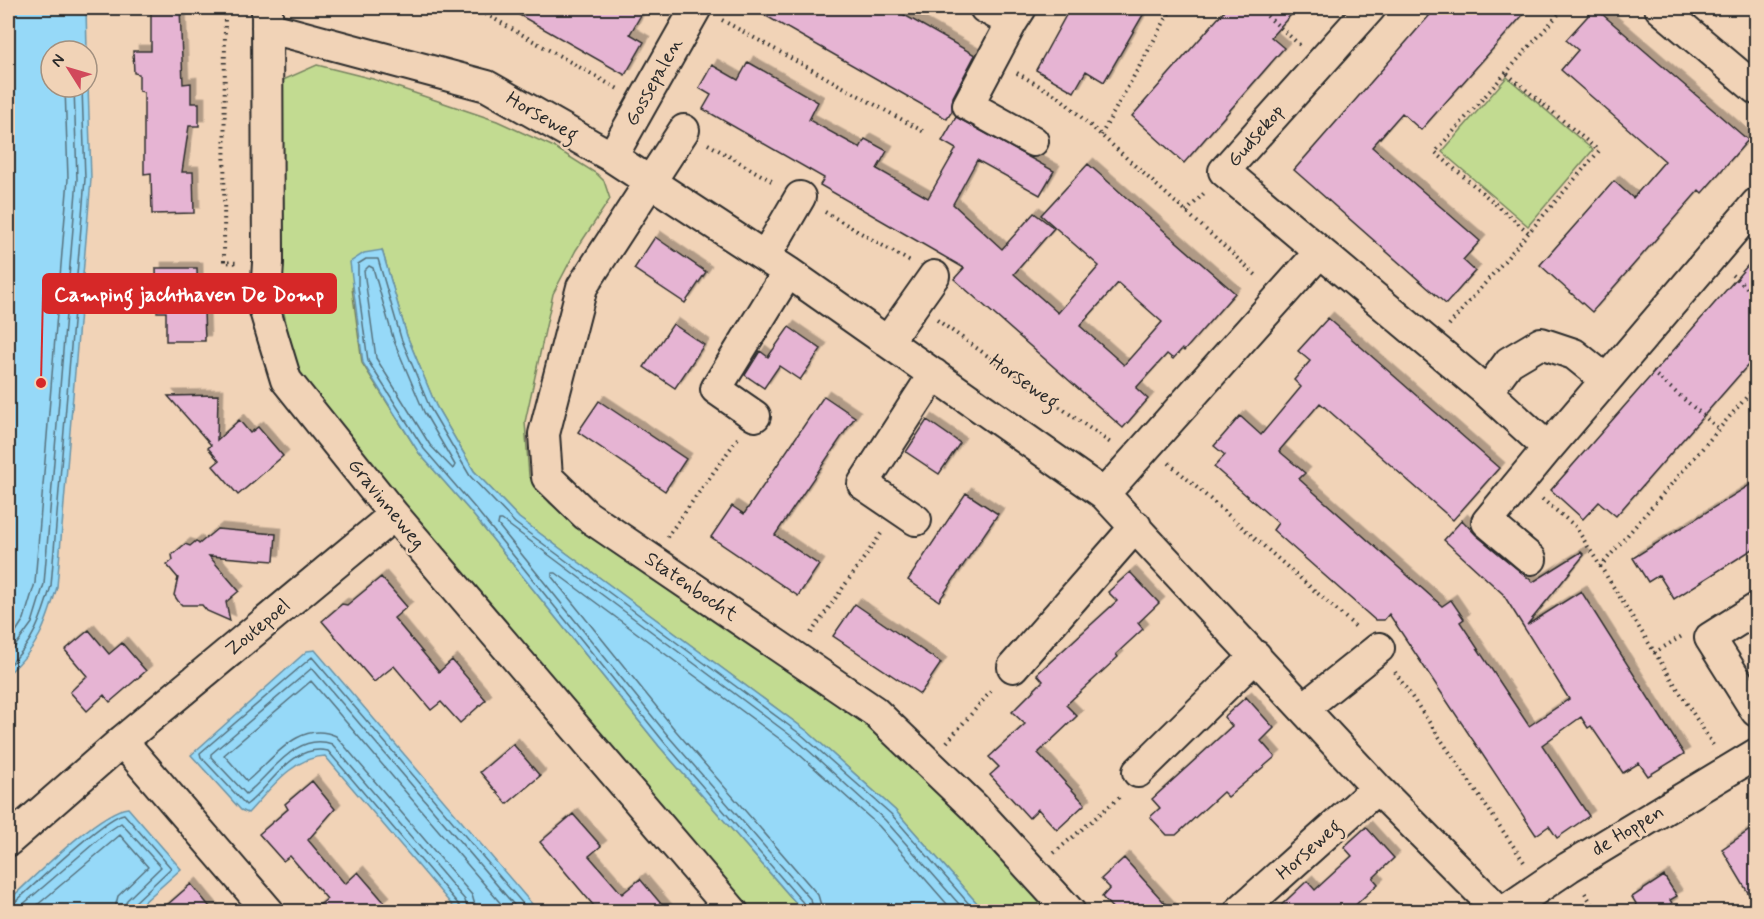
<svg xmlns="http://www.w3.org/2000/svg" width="1764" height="919" viewBox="0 0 1764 919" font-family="Mynerve,sans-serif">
<defs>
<filter id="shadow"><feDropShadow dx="5.5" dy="-5.5" stdDeviation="0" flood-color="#0004"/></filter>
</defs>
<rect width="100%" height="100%" fill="#f1d3b7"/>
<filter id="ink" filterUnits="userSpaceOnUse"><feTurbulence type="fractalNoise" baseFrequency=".0167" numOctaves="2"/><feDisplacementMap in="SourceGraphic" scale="12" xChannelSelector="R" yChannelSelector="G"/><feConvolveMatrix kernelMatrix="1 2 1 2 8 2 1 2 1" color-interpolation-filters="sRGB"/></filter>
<g filter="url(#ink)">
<path fill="#c2db91" stroke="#76835e" stroke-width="1.5" d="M317 65 373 79 497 121 554 147 597 174 604 181 610 199 576 250 553 294 525 422 529 476 550 503 615 554 796 668 896 746 1054 911H984L895 810 807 731 519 518 474 471 436 406 407 336 382 250 352 288 362 363 419 453 470 511 659 746 803 911H748L379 475 296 371 281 299 279 92 283 80Z
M1507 77 1593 150 1528 226 1442 152Z"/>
<path fill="#96d9f8" stroke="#6b93a6" stroke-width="1.5" d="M8 8H86L87 51H51V87H87V53L91 179 57 587C46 625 38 648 8 674Z
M382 250 407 336 436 406 474 471 519 518 807 731 895 810 984 911H803L659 746 470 511 419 453 363 363 350 262 364 253Z
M315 650 538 911H457L325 756C292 757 269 791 248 813L241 810 191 755 307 651Z
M128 808 181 869 134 911H8V901C31 880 100 810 128 808Z"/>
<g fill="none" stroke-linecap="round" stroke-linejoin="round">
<path stroke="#56717d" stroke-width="1.5" d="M369 266 373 268 394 341 424 412 455 465 453 469 430 445 376 358 364 271Z
M8 644 24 619 35 583 68 179 65 87
M8 656 32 623 44 584 77 179 74 87
M8 666C33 644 42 617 51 586L85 179 82 87
M8 905 14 903C32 887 106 816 124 814L171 868 132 905 130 912
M14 912 106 833 121 823 161 867 127 900 123 912
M29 912 120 835 148 867 118 896 114 912
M461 912 459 905 328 751C291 743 271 787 246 805L201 757 200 753 312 657 530 912
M468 912 465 900 332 744C295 731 270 776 246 794L211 757V754L312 668 520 912
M477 912 472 895 336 736C298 719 272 761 247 781L224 755 311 681 508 912
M807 912 805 905 664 742 475 508 424 449 368 361 358 287V264L366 259H378L401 338 430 408 470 476 515 523 803 736 891 814 976 912
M814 912 811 900 669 737 498 525 499 520H502L798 741 885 820 966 912
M823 912 818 895 676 731 552 577V573H556L792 748 879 826 954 912"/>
</g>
<path fill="#e6b4d3" stroke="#2b2b2b" stroke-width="1.5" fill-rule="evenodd" filter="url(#shadow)" d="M151 8H180L183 84 191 83V103H199V126H189L182 172H193L194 213 152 214 151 173 144 174V92L139 91V74L134 73 133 51H151Z
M507 8H645L630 34 644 42 625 75Z
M752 8H892L975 55 953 97 952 111 947 119Z
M1070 8H1147L1104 82 1086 71 1074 92 1036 70Z
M1227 8H1297L1271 37 1284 48 1184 163 1132 116Z
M1436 8H1529L1421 130 1402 113 1372 147 1480 241 1463 260 1475 271 1446 304 1294 170Z
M1595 8 1748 140 1702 193 1699 190 1592 312 1540 265 1614 181 1633 198 1665 161 1561 70 1578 50 1566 40Z
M748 62 818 102 809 120 860 148 865 139 887 151 877 169 928 198 956 149 942 141 956 117 1054 171 1040 195 977 160 953 204 1002 249 1034 213 1054 228 1014 274 1058 313 1099 266 1041 215 1088 164 1235 293 1184 351 1182 349 1173 359 1167 354 1136 388 1148 399 1123 428 954 279 964 268 820 185 824 178 703 109 711 95 699 88 712 65 738 80ZM1118 283 1162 322 1124 365 1080 326Z
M655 237 706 272 685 303 634 269Z
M1756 256V356L1616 516 1599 502 1583 519 1551 490Z
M156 268H197L198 311H204L205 341H166V312H157Z
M1328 318 1499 468 1453 520 1320 403 1279 451 1305 473 1299 479 1442 606 1451 600 1464 619 1460 622 1529 726 1569 699 1503 594 1444 540 1462 520 1476 535 1533 582 1581 552 1584 555 1527 625 1581 591 1684 754 1648 776 1639 763 1623 773 1591 726 1588 728 1581 717 1542 745 1589 816 1557 838 1549 826 1536 835 1389 614 1384 620H1375L1273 530 1278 523 1214 467 1225 455 1214 446 1240 416 1261 435 1301 387 1294 380 1310 361 1298 351Z
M673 324 704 345 675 388 644 367Z
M789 327 821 349 800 380 779 366 764 388 745 375 760 351 768 357Z
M218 395 217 440 239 420 250 433 258 427 283 456 238 495 213 466 219 461 208 448 211 445 168 396Z
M824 396 855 417 775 535 819 565 798 596 711 537 732 506 744 514Z
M599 401 686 459 665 491 578 432Z
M927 420 960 443 939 474 906 452Z
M1756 481V547L1674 599 1659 575 1648 582 1633 558Z
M966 493 998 514 939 601 908 580Z
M217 529 276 534 274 561 209 556 239 591 226 602 230 621 207 611 202 605H182L178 601 174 595 178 578 167 565 173 560 172 555 185 544 190 546 196 541 199 544Z
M1130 572 1159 603 1138 623 1143 629 1116 654 1118 657 1066 705 1077 716 1038 753 1085 804 1057 830 1038 809 1029 818 990 775 999 767 989 757 1025 724 1012 712 1043 681 1037 674 1117 601 1108 592Z
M381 577 407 607 394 618 439 672 452 660 486 700 460 723 441 702 431 710 394 666 374 682 322 621 342 604 347 605Z
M855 604 941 663 920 694 833 636Z
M89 630 109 654 122 643 146 671 110 702 104 695 87 711 70 692 87 676 65 650Z
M1246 697 1274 728 1261 741 1275 757 1228 797 1223 792 1176 835H1167L1150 817 1160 808 1152 799 1232 726 1224 717Z
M513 744 540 776 507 804 480 772Z
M312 781 335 809 308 840 345 884 358 872 384 902 371 912H311L327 899 290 856 283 861 259 834 288 809 285 804Z
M573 814 601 846 589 856 622 894 640 879 668 912H599L540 842Z
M1756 826V906L1722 849Z
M1366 827 1394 858 1373 878 1378 884 1348 912H1274L1307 881 1315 890 1352 856 1344 847Z
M1124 858 1152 889 1173 912H1116L1102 897 1110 888 1101 879Z
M1664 876 1677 896 1670 900 1672 903 1660 912H1641L1632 897Z
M191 884 214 912H159Z"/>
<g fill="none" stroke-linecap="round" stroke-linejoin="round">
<g stroke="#2b2b2b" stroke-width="34">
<path id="minor" d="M985 8 1012 22 1021 8
M1370 8 1224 171 1487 392 1548 448 1756 204
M1660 8 1756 89
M267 9 268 263 265 311 286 380 394 515 733 912
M1012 22 968 105 1033 141
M267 27 487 86 612 157 788 272 1104 494 1377 788 1500 912
M684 130 582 287 544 434 547 477 586 515 874 711 974 807 1070 912
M612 157 696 8
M765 257 800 197
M888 341 934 276
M1487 392 1509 362 1541 343 1574 354 1605 379
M755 416 716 389 788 272
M1104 494 1319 253
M916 520 863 484 934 374
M1531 559 1487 522 1548 448
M1756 609 1710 638 1756 711
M1013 667 1136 526
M1304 708 1379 648
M122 741 269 912
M1138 772 1256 656
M8 841 122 741 394 515
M1240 911 1377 788
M1503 912 1569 867 1756 754"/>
</g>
<path stroke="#2b2b2b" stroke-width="4" stroke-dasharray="1.5 4.5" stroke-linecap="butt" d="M225 8 224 262 238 263
M475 8 618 89
M1258 8 1300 45
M1713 16 1720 8
M722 20 926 133
M1017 73 1059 97 1258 277
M1101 135 1172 8
M708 144 775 183
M825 212 909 261
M1186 212 1206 191
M1528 232 1435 152 1564 8
M1732 275 1756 295
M937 320 1112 444
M1449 325 1599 151 1506 73
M1652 372 1719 429
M1169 463 1357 628
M1542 499 1575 526 1713 745
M667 537 738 438
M1600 567 1756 386
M811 633 883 531
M1654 653 1682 636
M1395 672 1524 862
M947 742 993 689
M1054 853 1121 796
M1585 893 1597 912"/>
<use href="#minor" stroke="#f1d3b7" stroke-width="30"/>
</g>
</g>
<g text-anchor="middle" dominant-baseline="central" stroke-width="5" stroke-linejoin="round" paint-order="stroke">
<g font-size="20" fill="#2b2b2b" stroke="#f1d3b7">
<text transform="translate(654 82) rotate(-61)">Gossepalen</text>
<text transform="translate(542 117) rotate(30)">Horseweg</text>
<text transform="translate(1256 136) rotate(-49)">Gudsekop</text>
<text transform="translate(1024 382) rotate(35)">Horseweg</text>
<text transform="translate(386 504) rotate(51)">Gravinneweg</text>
<text transform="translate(691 587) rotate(34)">Statenbocht</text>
<text transform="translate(258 628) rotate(-40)">Zoutepoel</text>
<text transform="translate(1628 831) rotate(-31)">de Hoppen</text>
<text transform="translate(1309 850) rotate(-42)">Horseweg</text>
</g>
</g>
<path fill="none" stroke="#d62828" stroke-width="2" d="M41 383L43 293"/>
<circle fill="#d62828" stroke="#f1d3b7" stroke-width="2" cx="41" cy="383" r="6"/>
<rect fill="#d62828" stroke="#d62828" stroke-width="2" x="43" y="274" width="293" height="39" rx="6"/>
<g font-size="21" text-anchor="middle" font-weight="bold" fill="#fff">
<text x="189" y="301">Camping jachthaven De Domp</text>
</g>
<rect width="1764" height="919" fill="none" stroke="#f1d3b7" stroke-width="30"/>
<rect x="15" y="15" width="1734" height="889" fill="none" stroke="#2b2b2b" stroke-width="2" filter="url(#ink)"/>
<g transform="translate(69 69) rotate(307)"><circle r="28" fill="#f1d3b7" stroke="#a2907f" stroke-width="1.5"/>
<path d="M0-4.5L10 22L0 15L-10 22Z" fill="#d1495b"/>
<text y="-9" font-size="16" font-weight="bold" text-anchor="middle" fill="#2b2b2b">N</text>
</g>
</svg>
